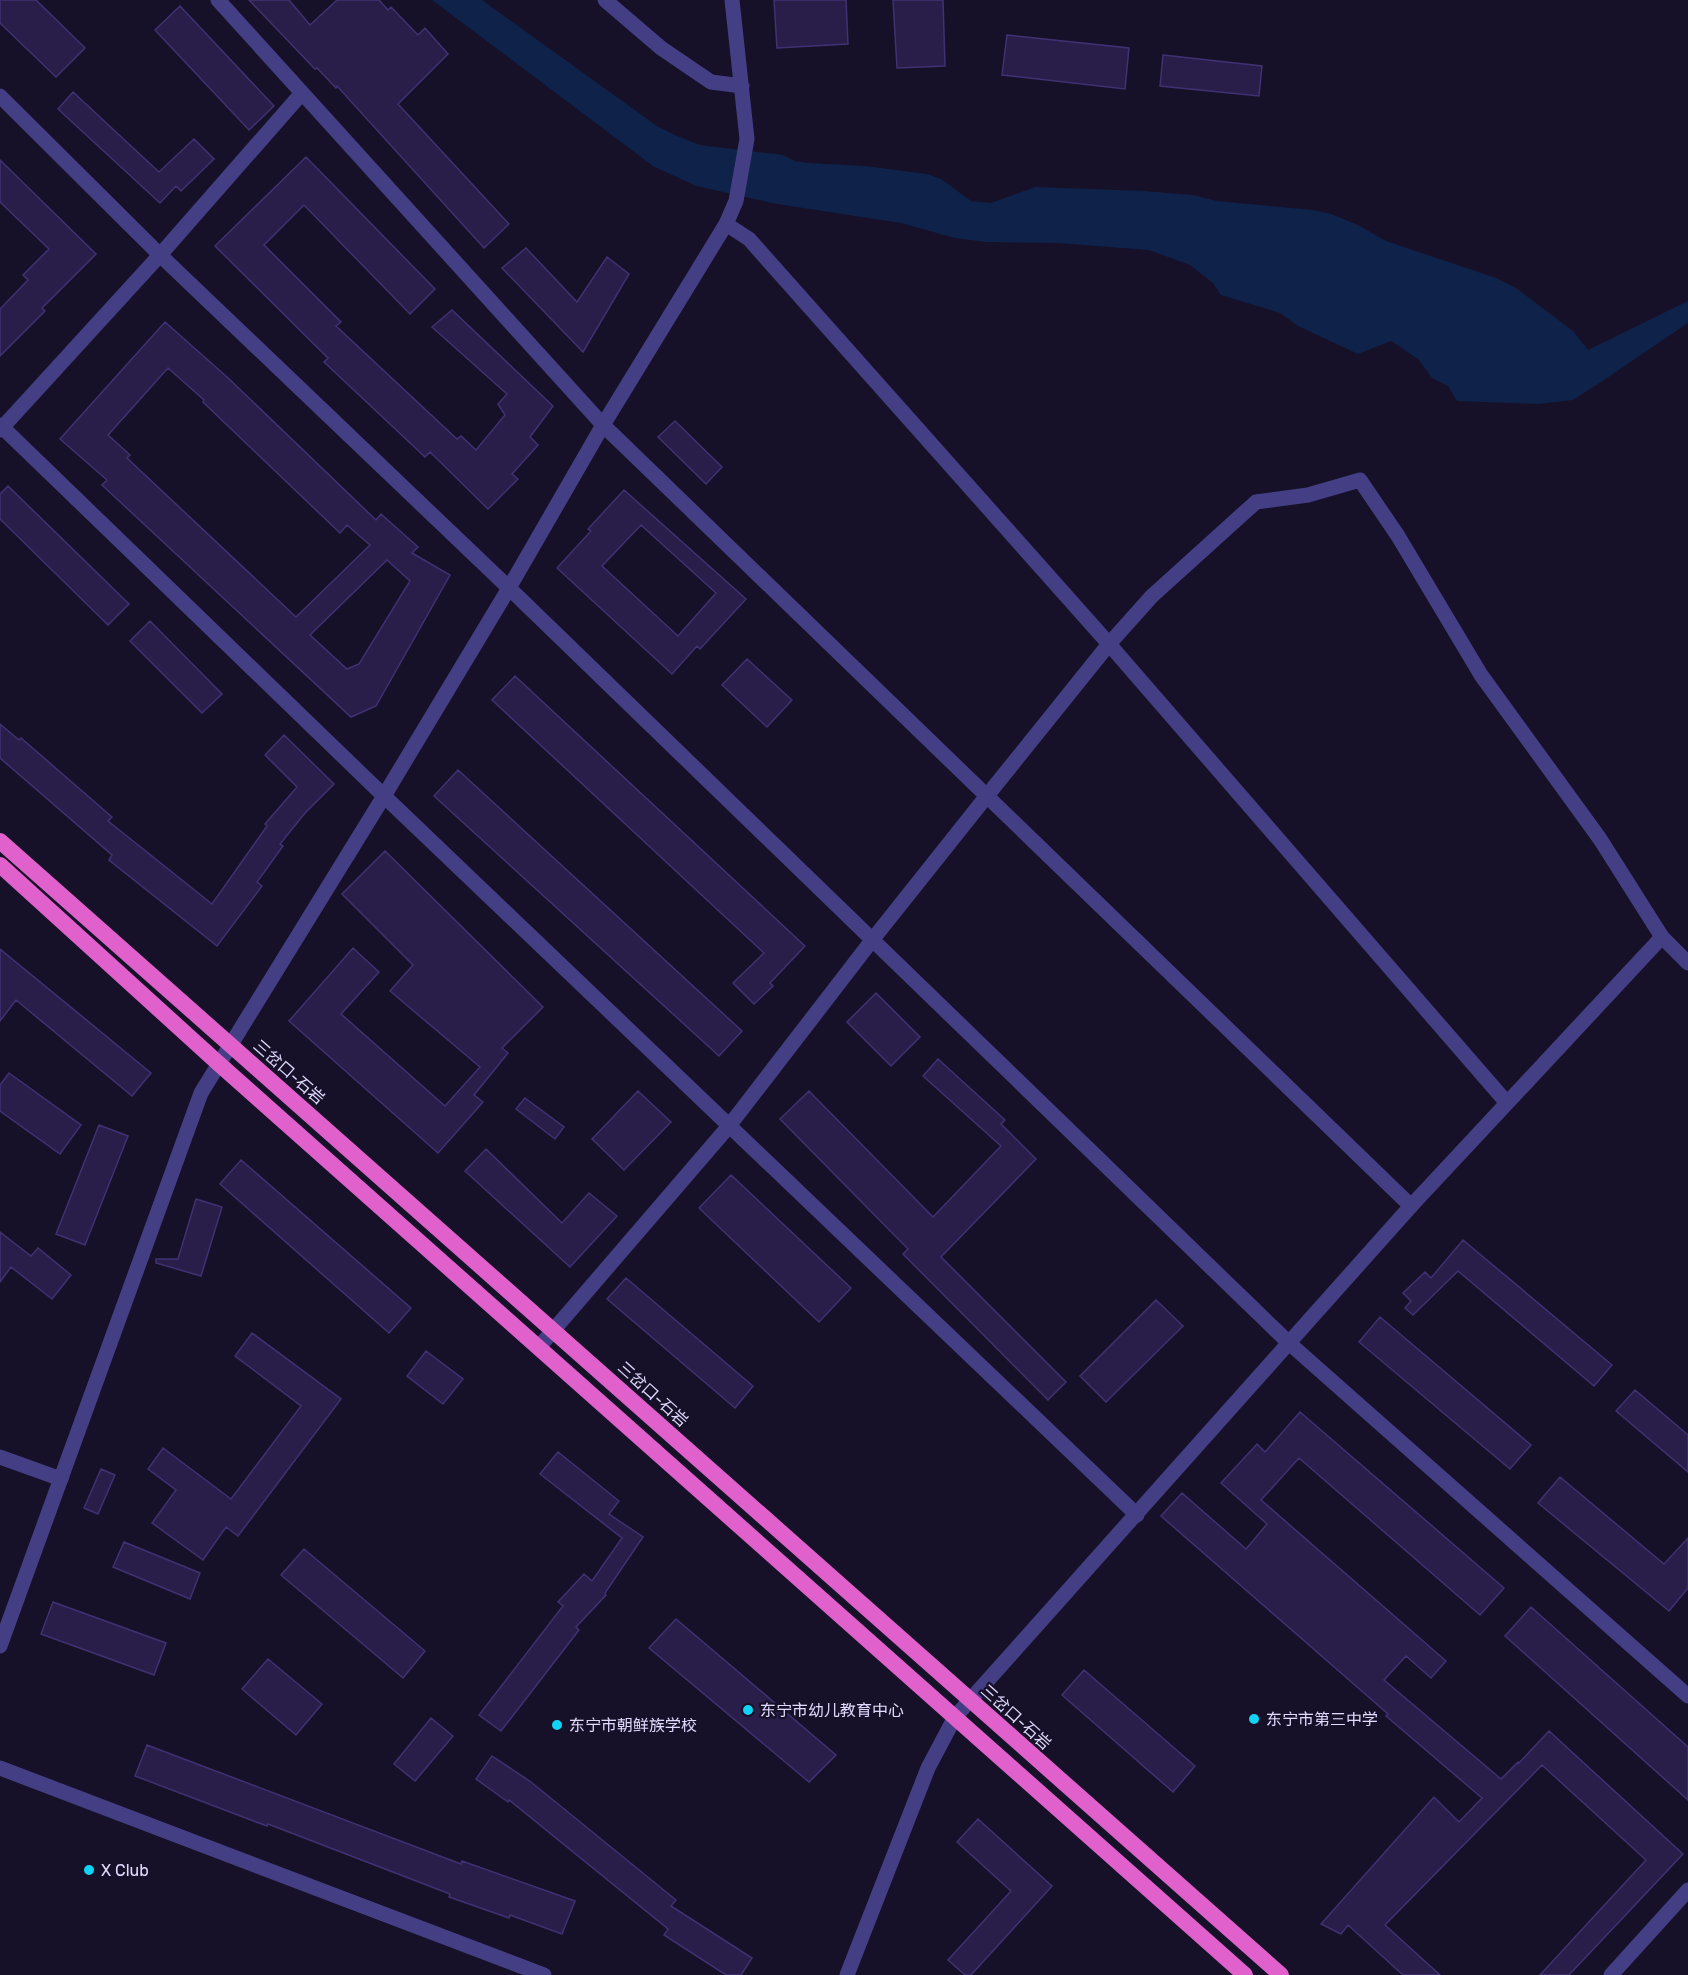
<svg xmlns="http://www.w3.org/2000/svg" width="1688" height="1975" viewBox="0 0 1688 1975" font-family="Rubik,'Noto Sans SC',sans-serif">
<rect width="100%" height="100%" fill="#161128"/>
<path fill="#0f224a" d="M432 0H482L657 126 677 136 700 145 783 155 795 161 808 163 865 166 927 174 941 179 971 201 991 203 1035 187 1144 191 1193 195 1217 201 1313 210 1331 214 1358 225 1386 241 1496 278 1516 288 1573 331 1588 350 1688 301V323L1601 382 1573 400 1538 404 1457 401 1448 386 1432 378 1418 359 1391 341 1358 354 1298 326 1280 313 1221 295 1213 283 1190 265 1149 250 1058 243 986 242 955 238 901 223 777 204 696 186 653 166Z"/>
<path fill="#291e49" stroke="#413173" stroke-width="1.5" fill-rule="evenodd" d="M0 0H36L85 48 56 77 0 23Z
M249 0H289L310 25 337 0H379L388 10 391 7 418 35 425 28 448 54 398 104 509 224 484 248 337 86 336 88 317 68 315 69Z
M774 0H846L848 44 777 48Z
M893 0H943L945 66 897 68Z
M180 6 274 106 249 130 155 30Z
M1007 35 1129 48 1125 89 1002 75Z
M1163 55 1262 66 1259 96 1160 86Z
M73 92 159 172 194 139 214 159 181 191 176 186 160 203 58 109Z
M306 157 435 289 410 314 304 205 264 245 341 322 336 326 457 439 461 436 476 450 505 415 498 404 507 394 432 327 452 310 553 406 530 437 538 445 512 474 518 479 488 509 430 452 425 457 324 362 328 358 215 246Z
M0 160 96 254 42 308 45 311 0 356V309L28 280 23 275 49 249 0 202Z
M526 248 577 302 607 257 629 274 583 352 502 268Z
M165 322 227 377 376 520 381 514 418 547 412 553 450 575 376 706 351 717 102 485 107 480 60 439ZM168 368 204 400 203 402 340 533 347 525 370 545 296 617 127 458 130 455 108 435ZM387 560 410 581 359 664 347 669 310 635Z
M675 421 722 467 706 484 658 437Z
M8 486 129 604 108 625 0 519V494Z
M624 490 746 599 700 649 697 646 672 674 557 568 591 531 588 529ZM641 525 716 593 678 636 602 566Z
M150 621 222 694 202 713 130 641Z
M747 659 792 700 767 727 722 685Z
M515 676 805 946 770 983 773 986 754 1004 733 983 764 953 492 700Z
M0 724 19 740 21 738 112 817 108 821 212 904 267 826 265 824 297 787 265 755 284 735 334 784 305 813 280 844 283 846 257 882 262 886 217 946 109 860 112 855 0 758Z
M458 770 742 1031 719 1056 434 796Z
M385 851 543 1007 502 1048 508 1053 474 1095 483 1102 438 1153 289 1021 353 948 379 972 341 1014 445 1106 480 1067 390 991 413 965 342 894Z
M0 949 151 1073 132 1096 16 1000 0 1021Z
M876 993 920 1037 891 1066 847 1022Z
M938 1059 1005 1120 1001 1124 1036 1159 941 1257 1066 1382 1048 1400 903 1254 908 1249 780 1119 809 1091 933 1217 1001 1146 923 1076Z
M9 1073 81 1125 60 1154 0 1111V1085Z
M638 1091 671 1122 624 1170 592 1139Z
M525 1098 564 1127 555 1139 516 1109Z
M99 1125 128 1136 85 1245 56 1234Z
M486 1149 562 1223 589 1193 617 1216 570 1267 465 1171Z
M241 1160 411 1308 389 1333 220 1184Z
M731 1175 851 1288 819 1322 699 1208Z
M196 1199 222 1207 201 1276 156 1263V1259H178Z
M0 1232 31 1256 38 1248 71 1275 52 1299 11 1267 0 1282Z
M1463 1240 1612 1365 1594 1386 1458 1271 1413 1315 1405 1308 1411 1301 1403 1293 1425 1272 1431 1278Z
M626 1278 753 1386 735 1408 607 1299Z
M1156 1300 1183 1326 1106 1402 1080 1376Z
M1380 1317 1531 1445 1510 1469 1359 1342Z
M252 1333 341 1399 238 1536 226 1527 203 1560 152 1523 176 1490 148 1469 163 1448 231 1499 301 1406 235 1356Z
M426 1351 463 1379 443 1404 407 1376Z
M1635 1390 1688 1435V1472L1616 1411Z
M1300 1412 1504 1588 1480 1615 1299 1458 1261 1500 1446 1661 1431 1678 1406 1656 1384 1680 1501 1779 1518 1762 1519 1763 1549 1731 1683 1854 1569 1975H1540L1646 1860 1542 1765 1385 1925 1440 1975H1403L1348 1925 1341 1934 1321 1924 1434 1797 1459 1822 1482 1798 1386 1716 1388 1714 1161 1516 1182 1493 1246 1549 1267 1524 1221 1483 1257 1444 1265 1452Z
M558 1452 619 1501 609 1514 643 1537 605 1593 606 1595 576 1627 579 1630 501 1731 479 1715 563 1606 558 1602 584 1574 592 1581 622 1538 540 1474Z
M101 1469 115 1475 98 1514 84 1508Z
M1560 1477 1664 1564 1688 1538V1588L1669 1611 1538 1503Z
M124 1542 200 1573 190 1599 113 1567Z
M304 1549 425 1651 403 1678 281 1575Z
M53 1602 166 1643 154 1675 41 1634Z
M1531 1607 1688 1747V1800L1505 1636Z
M676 1619 836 1755 809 1782 649 1648Z
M268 1659 322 1704 296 1735 242 1689Z
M1084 1670 1195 1766 1173 1792 1062 1695Z
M431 1718 453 1736 415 1781 394 1764Z
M147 1745 461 1864 462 1861 575 1901 562 1934 510 1915 509 1918 449 1897 450 1894 268 1824 267 1826 135 1776Z
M492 1756 531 1782 676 1900 671 1906 752 1958 741 1975H726L664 1935 668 1929 509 1800 508 1802 476 1779Z
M978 1819 1052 1886 971 1975H965L948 1960 1011 1891 957 1842Z"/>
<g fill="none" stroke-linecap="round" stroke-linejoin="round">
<path stroke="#443f85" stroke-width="15" d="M218 0 603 425 1411 1206
M0 96 160 255 509 588 1289 1343 1688 1696
M726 224 749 239 1109 644 1507 1103
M0 425 384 796 1137 1515
M0 430 160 255 302 93
M539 1347 729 1126 873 939 986 797 1109 644 1152 596 1256 502 1308 495 1360 480 1398 536 1481 675 1600 839 1662 937 1688 963
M0 1457 61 1479
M0 1768 544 1975
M1611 1975 1688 1890"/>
<path stroke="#443f85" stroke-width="15" d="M605 0 661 48 711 82 742 86
M0 1646 201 1093 384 796 509 588 603 425 726 224 736 201 747 139 732 0
M847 1975 928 1768 955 1717 1411 1206 1662 937"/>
<path stroke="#e061cc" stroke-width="16" d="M0 841 1281 1975
M0 865 218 1063 1245 1975"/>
</g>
<g fill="#0fd4f5" stroke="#161128" stroke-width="2">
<circle cx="748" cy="1710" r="6"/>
<circle cx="1254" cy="1719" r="6"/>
<circle cx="557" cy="1725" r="6"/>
<circle cx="89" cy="1870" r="6"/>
</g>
<g text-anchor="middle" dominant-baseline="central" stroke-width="4.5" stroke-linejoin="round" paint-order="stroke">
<g font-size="16" fill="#e0dafd" stroke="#161128">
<text transform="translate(289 1072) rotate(41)">三岔口-石岩</text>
<text transform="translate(653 1394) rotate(42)">三岔口-石岩</text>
<text transform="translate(1016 1717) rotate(42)">三岔口-石岩</text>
</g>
<g font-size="16" fill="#e0dafd" stroke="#161128" text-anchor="start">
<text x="760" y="1710">东宁市幼儿教育中心</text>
<text x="1266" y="1719">东宁市第三中学</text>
<text x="569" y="1725">东宁市朝鲜族学校</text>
<text x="101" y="1870">X Club</text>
</g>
</g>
</svg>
